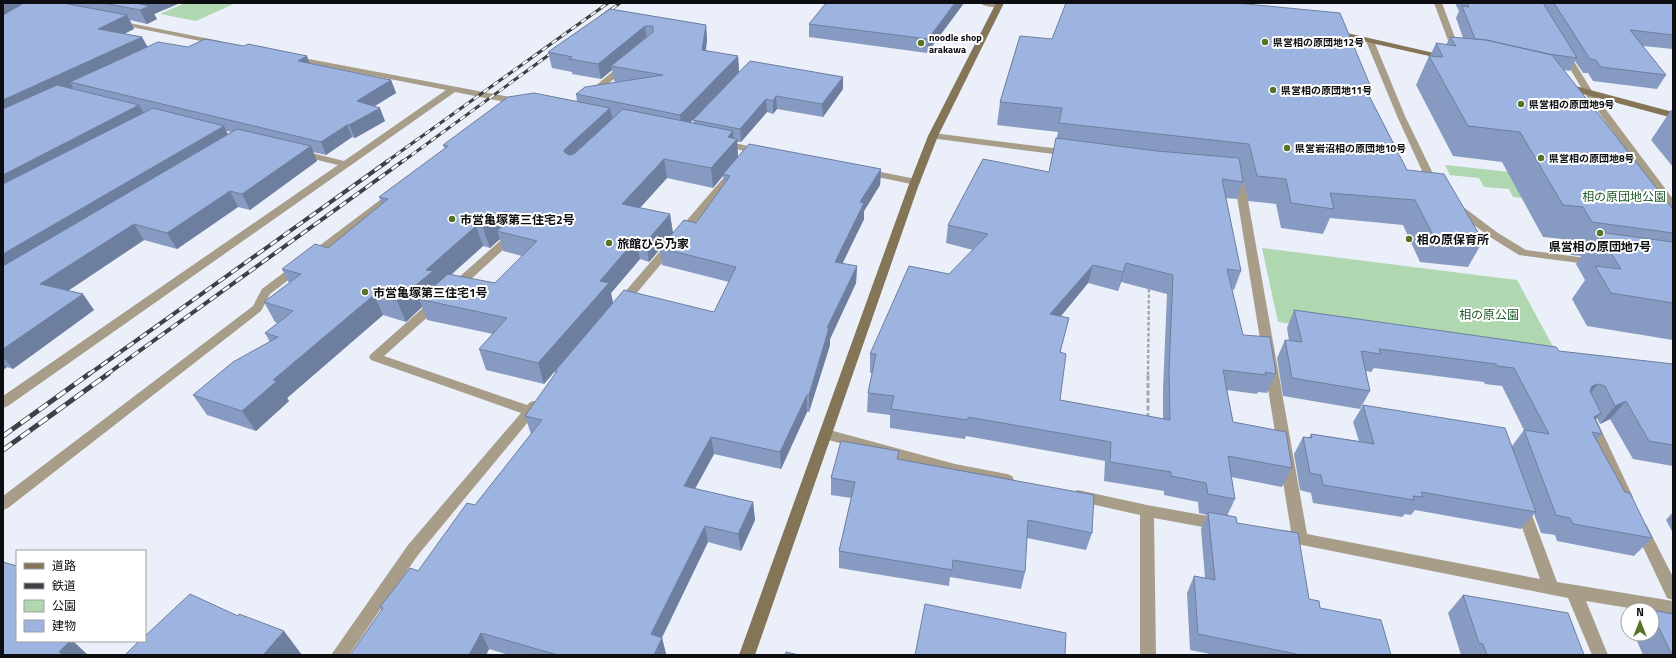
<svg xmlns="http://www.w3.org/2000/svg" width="1676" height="658" viewBox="0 0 1676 658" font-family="'Titillium Web','Noto Sans JP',sans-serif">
<rect width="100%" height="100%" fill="#eaeff9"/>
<path fill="#afd8b1" d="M185 3H236L196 21 160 14Z
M1445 165 1637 186 1658 212 1513 197 1509 189 1484 187 1479 178 1450 175Z
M1262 248 1517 280 1562 363 1278 322Z"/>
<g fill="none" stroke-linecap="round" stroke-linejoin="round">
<path stroke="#a4a8b0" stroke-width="2.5" stroke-dasharray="3.5 2" stroke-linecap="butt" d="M1148 375 1149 285"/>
<path stroke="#a4a8b0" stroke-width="3" stroke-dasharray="5 2.5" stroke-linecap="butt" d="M1148 418V374"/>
<path fill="#a89d88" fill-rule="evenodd" d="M980 3H1000L1003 5C998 9 985 7 980 3Z
M1434 3H1442L1460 51 1459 53H1453L1452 51Z
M114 20 220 41 224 43 220 45 117 24 113 22Z
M1367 39H1370L1374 41 1405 116 1439 186 1438 188 1434 189 1429 186 1397 116 1366 41Z
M1561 50H1567L1592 91 1673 199V209L1669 208 1585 94 1560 52Z
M290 56H293L520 99 524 102 520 105 455 92 8 406 3 408V396L338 165 297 155 295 153 297 151 300 150 344 161 446 90 293 60H290Z
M623 63H626L630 65 594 96H588L587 94 588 92Z
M933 133 1069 150 1074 153 1069 156 930 138 928 136 930 134Z
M723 140 764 150 766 152 761 155 720 145 718 143Z
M735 167 740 170 738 172 625 307H617L615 304 617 301 732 168Z
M866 169 916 179 921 182 916 185 863 174 861 172 863 170Z
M1238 169 1243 172 1307 534 1540 579 1515 507 1517 503 1522 501 1527 503 1529 507 1557 582 1673 601V615L1652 612V610H1641L1586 601 1608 655H1592L1568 598 1277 540 1274 536 1277 532 1282 530 1291 531 1233 172Z
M392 193 397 196 396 198 270 294 261 311 8 508 3 510V496L253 306 262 289 388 194Z
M1454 202 1458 203 1498 233 1526 250 1594 259 1600 262 1594 265 1519 255 1490 237 1450 207 1449 205 1450 203Z
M513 232 517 233 518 235 517 237 457 292H449L447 289 449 286 509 233Z
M436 299 440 300 442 303 440 306 384 356 527 405C531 401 534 400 540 402L542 405 418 555 349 655H331L408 545 521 413 371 360 369 357 371 354 432 300Z
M1591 418 1596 419 1598 423 1633 497 1631 501 1626 503 1621 501 1619 497 1584 423 1586 419Z
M826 429 955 464 1007 474 1012 476 1014 480 1012 484 1007 486 955 474 821 438 819 434 821 430Z
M1078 490 1147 505 1219 518 1224 520 1226 524 1224 528 1219 530 1154 518 1156 655H1140V515L1073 500 1071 496 1073 492Z
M1641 522 1646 524 1673 577V600L1667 598 1634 528 1636 524Z"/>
<path fill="#857557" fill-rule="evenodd" d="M996 3H1004L938 136 918 187 755 655H739L908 187 928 136Z
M1331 30H1334L1447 56 1451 58 1447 60 1331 34Z
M1564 83 1673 112V118L1561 88 1560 86 1561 84Z"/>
<g stroke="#3d4044" stroke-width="3">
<path id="rail-far2" d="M602 16 620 3
M386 162 608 3
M402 162 557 49"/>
</g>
<g stroke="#3d4044" stroke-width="4">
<path id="rail-far1" d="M88 375 388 161
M106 375 403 161"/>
</g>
<g stroke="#3d4044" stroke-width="5">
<path id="rail" d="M3 436 89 374
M3 450 108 374"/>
</g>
<use href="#rail-far2" stroke="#fff" stroke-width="2" stroke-dasharray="6" stroke-linecap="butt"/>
<use href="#rail-far1" stroke="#fff" stroke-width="2.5" stroke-dasharray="8" stroke-linecap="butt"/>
<use href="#rail" stroke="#fff" stroke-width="3.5" stroke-dasharray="11" stroke-linecap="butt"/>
</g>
<path fill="#879bc2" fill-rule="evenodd" d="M3 3H180L154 14 157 19 147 24 130 20 134 29 124 34 147 47H188L244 46 307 56 309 63 391 80 396 93 374 106 385 121 355 138 352 137 326 155 313 152 317 161 250 210 238 207 177 249 144 240 68 290 94 310 13 369 7 367 3 370ZM226 131 231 132 228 134Z
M964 3 927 53 809 37V24Z
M1455 3H1673V49L1643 46 1666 75 1657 89 1593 81 1588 73H1583L1575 61 1570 71 1564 70 1673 209V340L1587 326 1572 299 1585 280 1576 264 1581 256 1571 255 1562 239 1543 237 1502 162 1453 156 1416 85 1429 56H1430L1436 43 1446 45 1450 37 1463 38 1456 18 1459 11Z
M610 9 706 25 707 40 706 51 738 56 739 72 690 123 694 124 693 120 843 77V89L823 117 777 109 773 114 767 112 741 142H737L738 157 881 169 880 185 864 211V219L842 264 857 266 856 283 830 339V345L809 412H807L781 469 714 454 695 489 753 502 755 520 741 551 708 542 662 638 666 654V655H509L489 649 486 655H350L382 610 380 607 418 571 475 505 531 434 525 416 556 374 555 371 544 384 486 370 479 349 493 334 427 320 422 307 406 322 383 315 287 398 289 401 256 431 207 415 193 395 270 342 265 333 278 323 275 322 264 302 289 283 282 269 328 248 382 204 379 197 445 149 443 145 577 101 576 94 616 82 614 81 612 70 601 79 572 74V72L552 68 548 52ZM723 175 724 184 696 223 673 233 670 214 640 208 667 178 713 188ZM500 239 503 251 522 256 495 283 451 275 483 246 490 248ZM660 249 662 265 729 282 714 312 613 303 611 293 640 259 649 262Z
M1020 36 1370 85 1367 91 1407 170 1483 241 1468 267 1420 262 1403 225 1330 218 1323 234 1281 228 1276 204 1248 201 1241 169 1240 168 1243 182 1237 199 1226 198 1241 271 1234 290 1232 289 1243 335 1276 374 1267 393 1258 392 1257 394 1227 390 1233 422 1292 468 1282 487 1231 477 1235 499 1227 516 1237 523 1309 599 1320 608 1391 655H1215L1190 650 1187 593 1194 576 1205 578 1201 529 1207 515 1199 513 1198 502 1164 495V491L1104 481 1105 461 966 436 965 439 890 428V415L867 412 868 393 872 373H870V354L973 250 946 243 948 225 1049 172 1058 132 997 125 1000 102ZM1121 282 1167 294 1163 389V419L1060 400 1061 316 1088 283 1118 291Z
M1671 110H1673V167L1651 140Z
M1294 310 1559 351 1673 364V466L1633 459 1610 419 1600 424 1597 418 1595 420 1602 434 1596 440 1625 492 1652 538 1634 556 1557 541 1555 535 1541 533 1534 514 1521 529 1415 510 1411 515 1405 514 1402 517 1313 503 1311 493 1300 490 1294 454 1303 437 1309 438 1311 434 1359 441 1353 422 1363 405 1512 446 1524 430 1502 386 1485 384 1484 382 1374 368 1371 372 1366 371 1370 391 1360 409 1283 396 1277 358 1285 340 1289 341 1287 328Z
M899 460 1092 533 1086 550 1027 538 1025 572 1021 589 950 577 949 586 839 568V551L851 498 831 495V478Z
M1673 512V533L1666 520Z
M1463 595 1584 655H1461L1448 613Z
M1652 610 1673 655H1643L1634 634H1652Z"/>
<path fill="#6e7e9e" d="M8 3H37L3 25V6Z
M142 3H180L154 14 157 19 147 24 140 10V4Z
M955 3H964L927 53 928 39Z
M127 15 134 29 105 43 98 29Z
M706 25 707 40 703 66 702 50Z
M645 26 647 41 611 66 612 70 601 79 598 64Z
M142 37 150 51 70 82 73 87 3 119V100Z
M307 56 311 68 298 61Z
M738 56 739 72 682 131 680 115Z
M843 77V89L823 117 822 104Z
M391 80 396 93 362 114 357 101Z
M776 96 777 109 773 114V101Z
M766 99 767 112 741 142 740 129Z
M139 105 148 120 3 196V175Z
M380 108 385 121 355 138 349 125Z
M610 108 614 126 568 171 564 150Z
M347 125 352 137 326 155 321 142Z
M224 126 231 141 3 277V254Z
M733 131 734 142 737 139 738 158 713 188 711 168 728 137Z
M311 146 317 161 250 210 242 194Z
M664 159 667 178 626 223 622 204Z
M881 169 880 185 864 211V219L835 279V262L860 202Z
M230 191 238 207 177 249 167 233Z
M503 212 509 232 497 231 500 239 490 248 483 228Z
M670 214 673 234 649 262 646 242Z
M134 224 144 240 53 301 40 284Z
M476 226 483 246 438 286 419 299 422 307 406 322 397 301 426 270Z
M636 239 640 259 611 293 613 303 544 384 538 363 600 281Z
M1126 263 1121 282 1118 291 1123 272Z
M1093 265 1088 283 1047 333 1050 314Z
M857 266 856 283 830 339V345L809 412V395L827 328Z
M83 294 94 310 13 369 3 357V349Z
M374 295 383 315 287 398 289 401 256 431 242 411 273 380Z
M3 363 7 367 3 370Z
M1598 384 1583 402 1592 386Z
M807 395V412L781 469 780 452Z
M1626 401 1610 419 1600 424 1615 406Z
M1601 413 1586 431 1594 417Z
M711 437 714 454 687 503 684 486Z
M753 502 755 520 741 551 738 534Z
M705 526 708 542 655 651 651 634Z
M284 631 302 655H263Z
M481 633 489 649 486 655H469Z
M662 638 666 654V655H654Z
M70 641H73L88 655H63L59 652Z"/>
<path fill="#9db4e1" stroke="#6e7e9e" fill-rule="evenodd" d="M3 3H8L3 6Z
M24 3H63L127 15 98 29 142 37 3 100V15Z
M103 3H142L140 4 150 6 140 10Z
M826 3H955L928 39 809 24Z
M1066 3H1236L1340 13 1370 85 1363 84 1407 170 1444 174 1483 241 1434 237 1415 200 1330 193 1334 209 1291 203 1286 179 1257 176 1249 144 1059 123 1062 108 1000 102 1020 36 1052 39Z
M1467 3H1543L1577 58 1549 54 1486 40 1475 39 1462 6 1469 7Z
M1554 3H1673V35L1630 30 1666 75 1601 67 1596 60 1590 59Z
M610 9 706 25 702 50 738 56 680 115 576 94 585 87 663 75 611 66 653 32V26H645L598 64 569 59 572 57 548 52Z
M1450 37 1486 40 1552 55 1673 209V233L1592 222 1583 207 1563 205 1520 132 1468 126 1429 56 1443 57 1436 43 1456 46Z
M205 39 244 46 248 44 307 56 298 61 391 80 357 101 380 108 349 125H347L321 142 70 82 158 42 188 47Z
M750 61 843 77 822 104 776 96 773 101 766 99 740 129 693 120Z
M57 85 139 105 3 175V109Z
M534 93 610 108 564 150V152L569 155 574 154 623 109 733 131 728 137 737 139 711 168 664 159 622 204 670 214 646 242 636 239 600 281 609 283 538 363 479 349 507 318 419 299 448 274 495 283 537 241 497 231 514 216 511 212H503L483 228 476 226 426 270 433 271 397 301 374 295 273 380 277 381 242 411 193 395 233 362 278 337 265 333 293 311 264 302 301 274 282 269 315 244 328 248 388 199 379 197 448 146 443 145 508 97Z
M153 108 224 126 3 254V184Z
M237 129 311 146 242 194 230 191 167 233 134 224 40 284 83 294 3 349V266Z
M1056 138 1157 151 1239 158 1243 182 1222 179 1241 271 1227 269 1243 335 1270 337 1276 374 1265 372 1266 375 1223 370 1233 422 1286 432 1292 468 1228 456 1235 499 1208 494 1206 483 1171 476V472L1110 462 1111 442 968 417V420L891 409 894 396 868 393 876 354H870L909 266 949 274 988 234 948 225 983 159 1049 172ZM1126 263 1173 275 1169 370 1170 420 1060 400 1066 354 1060 352 1069 318 1050 314 1093 265 1123 272Z
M749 144 881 169 860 202 864 203 835 262 857 266 827 328H829L809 395H807L780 452 711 437 684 486 753 502 738 534 705 526 651 634 662 638 654 655H558L481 633 469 655H350L383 608 380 607 410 568 418 571 467 503 475 505 542 420 525 416 557 371H555L624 290 714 312 736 267 660 248 684 220 696 223 730 176 723 174Z
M1598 232 1673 242V303L1611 293 1595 266 1621 269Z
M1294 310 1556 347 1559 351 1673 364V445L1649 441 1626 401 1615 406 1605 386 1598 384 1592 386 1590 391 1601 413 1594 417 1602 434 1592 432 1625 492 1630 493 1652 538 1573 524 1570 518 1556 515 1524 430 1549 434 1514 368 1497 366 1496 364 1379 349 1381 354 1361 351 1370 391 1292 378 1285 340 1302 342Z
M1363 405 1505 428 1536 512 1421 492 1423 497 1413 496 1414 500 1323 485 1321 475 1310 473 1303 437 1312 438 1311 434 1374 444Z
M841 441 899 451 897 459 1094 495 1092 533 1028 520 1025 572 953 560 952 570 839 551 855 482 831 478Z
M1208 512 1236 517 1237 523 1298 533 1309 599 1319 601 1320 608 1381 620 1391 655H1301L1198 634 1194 576 1215 580Z
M3 562 17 566V641H70L59 652 65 655H3Z
M190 594 238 616 239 614 284 631 263 655H125L139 641H145V636Z
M1463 595 1568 613 1584 655H1487L1483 644 1479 643Z
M925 604 1066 633 1065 655H915Z
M1652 610 1673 614V655H1672L1652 613Z
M786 652 799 655H785Z"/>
<g fill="#567328" stroke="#fff" stroke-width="1.5">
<circle cx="1265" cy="42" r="4"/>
<circle cx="921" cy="43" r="4"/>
<circle cx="1273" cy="90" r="4"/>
<circle cx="1521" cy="104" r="4"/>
<circle cx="1287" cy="148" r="4"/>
<circle cx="1541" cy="158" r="4"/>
<circle cx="452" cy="219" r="4"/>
<circle cx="1600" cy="233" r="4"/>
<circle cx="1409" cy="239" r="4"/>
<circle cx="609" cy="243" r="4"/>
<circle cx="365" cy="292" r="4"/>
</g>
<g text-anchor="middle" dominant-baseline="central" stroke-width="4" stroke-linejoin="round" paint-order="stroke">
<g font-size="10" font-weight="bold" fill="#0c0e11" stroke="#fff" text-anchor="start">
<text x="929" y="37">noodle shop<tspan x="929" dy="12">arakawa</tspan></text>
<text x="1273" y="42">県営相の原団地12号</text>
<text x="1281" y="90">県営相の原団地11号</text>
<text x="1529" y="104">県営相の原団地9号</text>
<text x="1295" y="148">県営岩沼相の原団地10号</text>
<text x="1549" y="158">県営相の原団地8号</text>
</g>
<g font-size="12" fill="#1e5828" stroke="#fff">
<text x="1624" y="196">相の原団地公園</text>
<text x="1489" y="314">相の原公園</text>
</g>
<g font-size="12" font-weight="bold" fill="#0c0e11" stroke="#fff" text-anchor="start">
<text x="460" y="219">市営亀塚第三住宅2号</text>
<text x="1417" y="239">相の原保育所</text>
<text x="617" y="243">旅館ひら乃家</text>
<text x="1600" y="246" text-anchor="middle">県営相の原団地7号</text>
<text x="373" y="292">市営亀塚第三住宅1号</text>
</g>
</g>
<rect width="1676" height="658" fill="none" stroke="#0c0e11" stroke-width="8"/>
<rect x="16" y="550" width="130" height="92" fill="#ffffff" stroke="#9e9fa0"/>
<rect x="24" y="563" width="20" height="6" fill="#857557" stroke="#9e9fa0"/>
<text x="52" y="570" font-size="12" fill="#0c0e11">道路</text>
<rect x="24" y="583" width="20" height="6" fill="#3d4044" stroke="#9e9fa0"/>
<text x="52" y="590" font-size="12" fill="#0c0e11">鉄道</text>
<rect x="24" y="600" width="20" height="12" fill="#afd8b1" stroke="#9e9fa0"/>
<text x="52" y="610" font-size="12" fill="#0c0e11">公園</text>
<rect x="24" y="620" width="20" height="12" fill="#9db4e1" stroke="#9e9fa0"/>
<text x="52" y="630" font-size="12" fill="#0c0e11">建物</text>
<g transform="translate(1640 622)"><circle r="19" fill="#ffffff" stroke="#9e9fa0"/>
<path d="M0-3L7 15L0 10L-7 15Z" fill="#567328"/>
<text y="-6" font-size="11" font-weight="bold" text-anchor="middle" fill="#0c0e11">N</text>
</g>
</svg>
